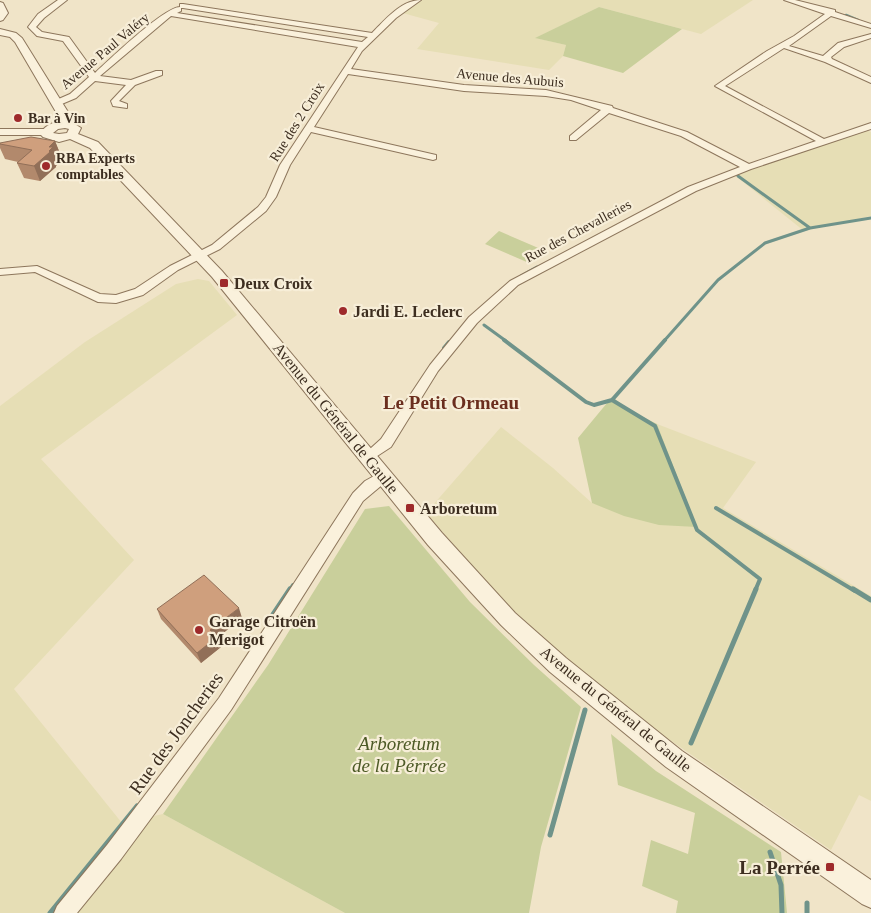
<svg xmlns="http://www.w3.org/2000/svg" width="871" height="913" viewBox="0 0 871 913" font-family="'Times New Roman',serif">
<rect width="100%" height="100%" fill="#f0e4c8"/>
<path fill="#e6deb5" d="M417 0H753L701 34 599 7 536 38 566 45 563 56 549 70 417 49 439 23 399 12Z
M863 129 871 132V216L804 231 732 173Z
M198 279 209 281 237 315 41 459 134 560 14 689 122 823 163 814 345 913H0V406L85 342 176 284Z
M657 424 756 462 723 508 871 596V801L859 795 831 850 620 706 505 603 426 513 501 427 553 468 592 503 697 527Z"/>
<path fill="#c9cf9b" d="M599 7 682 29 623 73 563 56 566 45 535 38Z
M499 231 543 250 529 263 485 244Z
M612 397 631 411 657 424 697 527 659 525 624 516 592 503 578 438Z
M389 506 470 602 534 665 581 707 541 847 529 913H345L163 814 268 665 365 509Z
M611 734 656 771 781 852 787 913H676L678 901 642 886 651 840 688 854 695 813 618 785Z"/>
<g fill="none" stroke-linecap="round" stroke-linejoin="round">
<path stroke="#6f938a" stroke-width="2.5" d="M846 15 858 20"/>
<path stroke="#6f938a" stroke-width="3" d="M738 176 810 228
M521 276 537 267
M484 325 506 341
M664 341 718 280 765 243 810 228 871 218"/>
<path stroke="#6f938a" stroke-width="4" d="M504 340 586 402 594 405 612 400
M665 340 612 400 655 426 697 530 760 579 755 591
M444 348 449 342
M716 508 855 591
M289 591 293 585"/>
<path stroke="#6f938a" stroke-width="5" d="M853 589 871 600
M272 616 290 589
M691 743 756 589
M550 835 585 710
M770 852 781 885 782 913
M807 903V913
M50 913 137 806"/>
<g stroke="#8d765c" stroke-width="2">
<path id="minor" d="M58 0H67L44 18 36 27 42 32 69 37 95 73C109 60 164 7 180 7V4H183L372 33C385 20 401 0 421 0L396 18 362 51 351 69 464 85 546 90 612 106 613 108 687 132 749 164 816 141 715 86 767 51 794 36 825 14 784 0H795L835 10V12L871 24V28L831 16 789 46 823 56 838 43 871 34V38L844 47 831 57 832 59 871 77V83L825 62 784 48 725 86 824 139 871 123V129L751 169 696 191 518 285 477 323 438 371 391 447 368 462 363 461 361 457 381 439 430 365 469 317 510 281 688 187 740 167 681 136 609 113 576 140H570V136L601 110 571 100 546 96 464 91 348 74 314 127 436 155V159L433 160 311 132 290 165 276 197 266 211 220 249 178 270 143 295 116 303 98 302 35 272 0 275V269L37 266 100 294 116 295 135 289 170 266 212 245 258 207 266 197 280 165 358 47 171 16 100 76 131 80 156 71H162V75L135 85 119 101 127 104V108L113 106 111 101 126 85 95 81 76 98 57 106 53 103 54 101 70 94 89 77 63 41 37 36 28 27 38 14ZM181 8H183L368 37 362 42 177 13 181 11Z
M0 129H47L52 132 47 135H0Z
M383 471 388 472 390 476 388 480 363 501 231 710 121 859 77 913H54L57 906 107 845 219 698 353 493 365 481Z"/>
</g>
<g stroke="#8d765c" stroke-width="2">
<path id="tertiary" d="M0 2 3 3 8 13 3 20 0 21Z
M0 29 16 33 22 38 68 112 70 121 81 128 78 134 98 142 222 271 442 533 515 613 566 658 682 751 871 880V908L862 904 666 767 550 672 501 625 428 545 212 277 90 148 70 139 59 142 43 137 41 135C42 127 51 123 58 122L56 112 15 42 10 37 0 35ZM65 128 69 129 67 133 59 134 53 133 58 129Z"/>
</g>
<use href="#minor" fill="#faf1dc" fill-rule="evenodd"/>
<use href="#tertiary" fill="#faf1dc" fill-rule="evenodd"/>
</g>
<path fill="#b2896c" d="M55 141 61 156 57 159 59 163 56 166V167L40 181 24 178 17 163 18 162 5 159 0 148V143Z
M157 609 242 618 217 638 221 647 201 663 161 619Z"/>
<path fill="#916f58" d="M55 141 61 156 57 159 59 163 56 166V167L40 181 34 166 49 147Z
M239 608 242 618 217 638 221 647 201 663 197 653 210 630Z"/>
<path fill="#cf9f7d" stroke="#916f58" d="M31 137 55 141 49 147H53L49 151 50 152 34 166 17 163 32 150 0 144V143Z
M204 575 239 608 210 630 217 637 197 653 157 609Z"/>
<g fill="#9e2a2b" stroke="#f7eed8" stroke-width="2">
<circle cx="18" cy="118" r="5"/>
<circle cx="46" cy="166" r="5"/>
<rect x="219" y="278" width="10" height="10" rx="2.5"/>
<circle cx="343" cy="311" r="5"/>
<rect x="405" y="503" width="10" height="10" rx="2.5"/>
<circle cx="199" cy="630" r="5"/>
<rect x="825" y="862" width="10" height="10" rx="2.5"/>
</g>
<g text-anchor="middle" dominant-baseline="central" stroke-width="4.5" stroke-linejoin="round" paint-order="stroke">
<g font-size="14" fill="#3d2e20" stroke="#f7eed8">
<text transform="translate(105 51) rotate(-40)">Avenue Paul Valéry</text>
<text transform="translate(510 78) rotate(5)">Avenue des Aubuis</text>
<text transform="translate(297 122) rotate(-58)">Rue des 2 Croix</text>
<text transform="translate(578 231) rotate(-28)">Rue des Chevalleries</text>
</g>
<g font-size="14" font-weight="bold" fill="#3d2e20" stroke="#f7eed8" text-anchor="start">
<text x="28" y="118">Bar à Vin</text>
<text x="56" y="158">RBA Experts<tspan x="56" dy="16">comptables</tspan></text>
</g>
<g font-size="16" font-weight="bold" fill="#3d2e20" stroke="#f7eed8" text-anchor="start">
<text x="234" y="283">Deux Croix</text>
<text x="353" y="311">Jardi E. Leclerc</text>
<text x="420" y="508">Arboretum</text>
<text x="209" y="621">Garage Citroën<tspan x="209" dy="18">Merigot</tspan></text>
</g>
<g font-size="16" fill="#3d2e20" stroke="#f7eed8">
<text transform="translate(336 418) rotate(51)">Avenue du Général de Gaulle</text>
<text transform="translate(616 709) rotate(39)">Avenue du Général de Gaulle</text>
</g>
<g font-size="19" font-weight="bold" fill="#6b2e1e" stroke="#f7eed8">
<text x="451" y="402">Le Petit Ormeau</text>
</g>
<g font-size="19" fill="#3d2e20" stroke="#f7eed8">
<text transform="translate(176 733) rotate(-54)">Rue des Joncheries</text>
</g>
<g font-size="19" font-style="italic" fill="#4d5a26" stroke="#f7eed8">
<text x="399" y="743">Arboretum<tspan x="399" dy="22">de la Pérrée</tspan></text>
</g>
<g font-size="19" font-weight="bold" fill="#3d2e20" stroke="#f7eed8" text-anchor="end">
<text x="820" y="867">La Perrée</text>
</g>
</g>
</svg>
